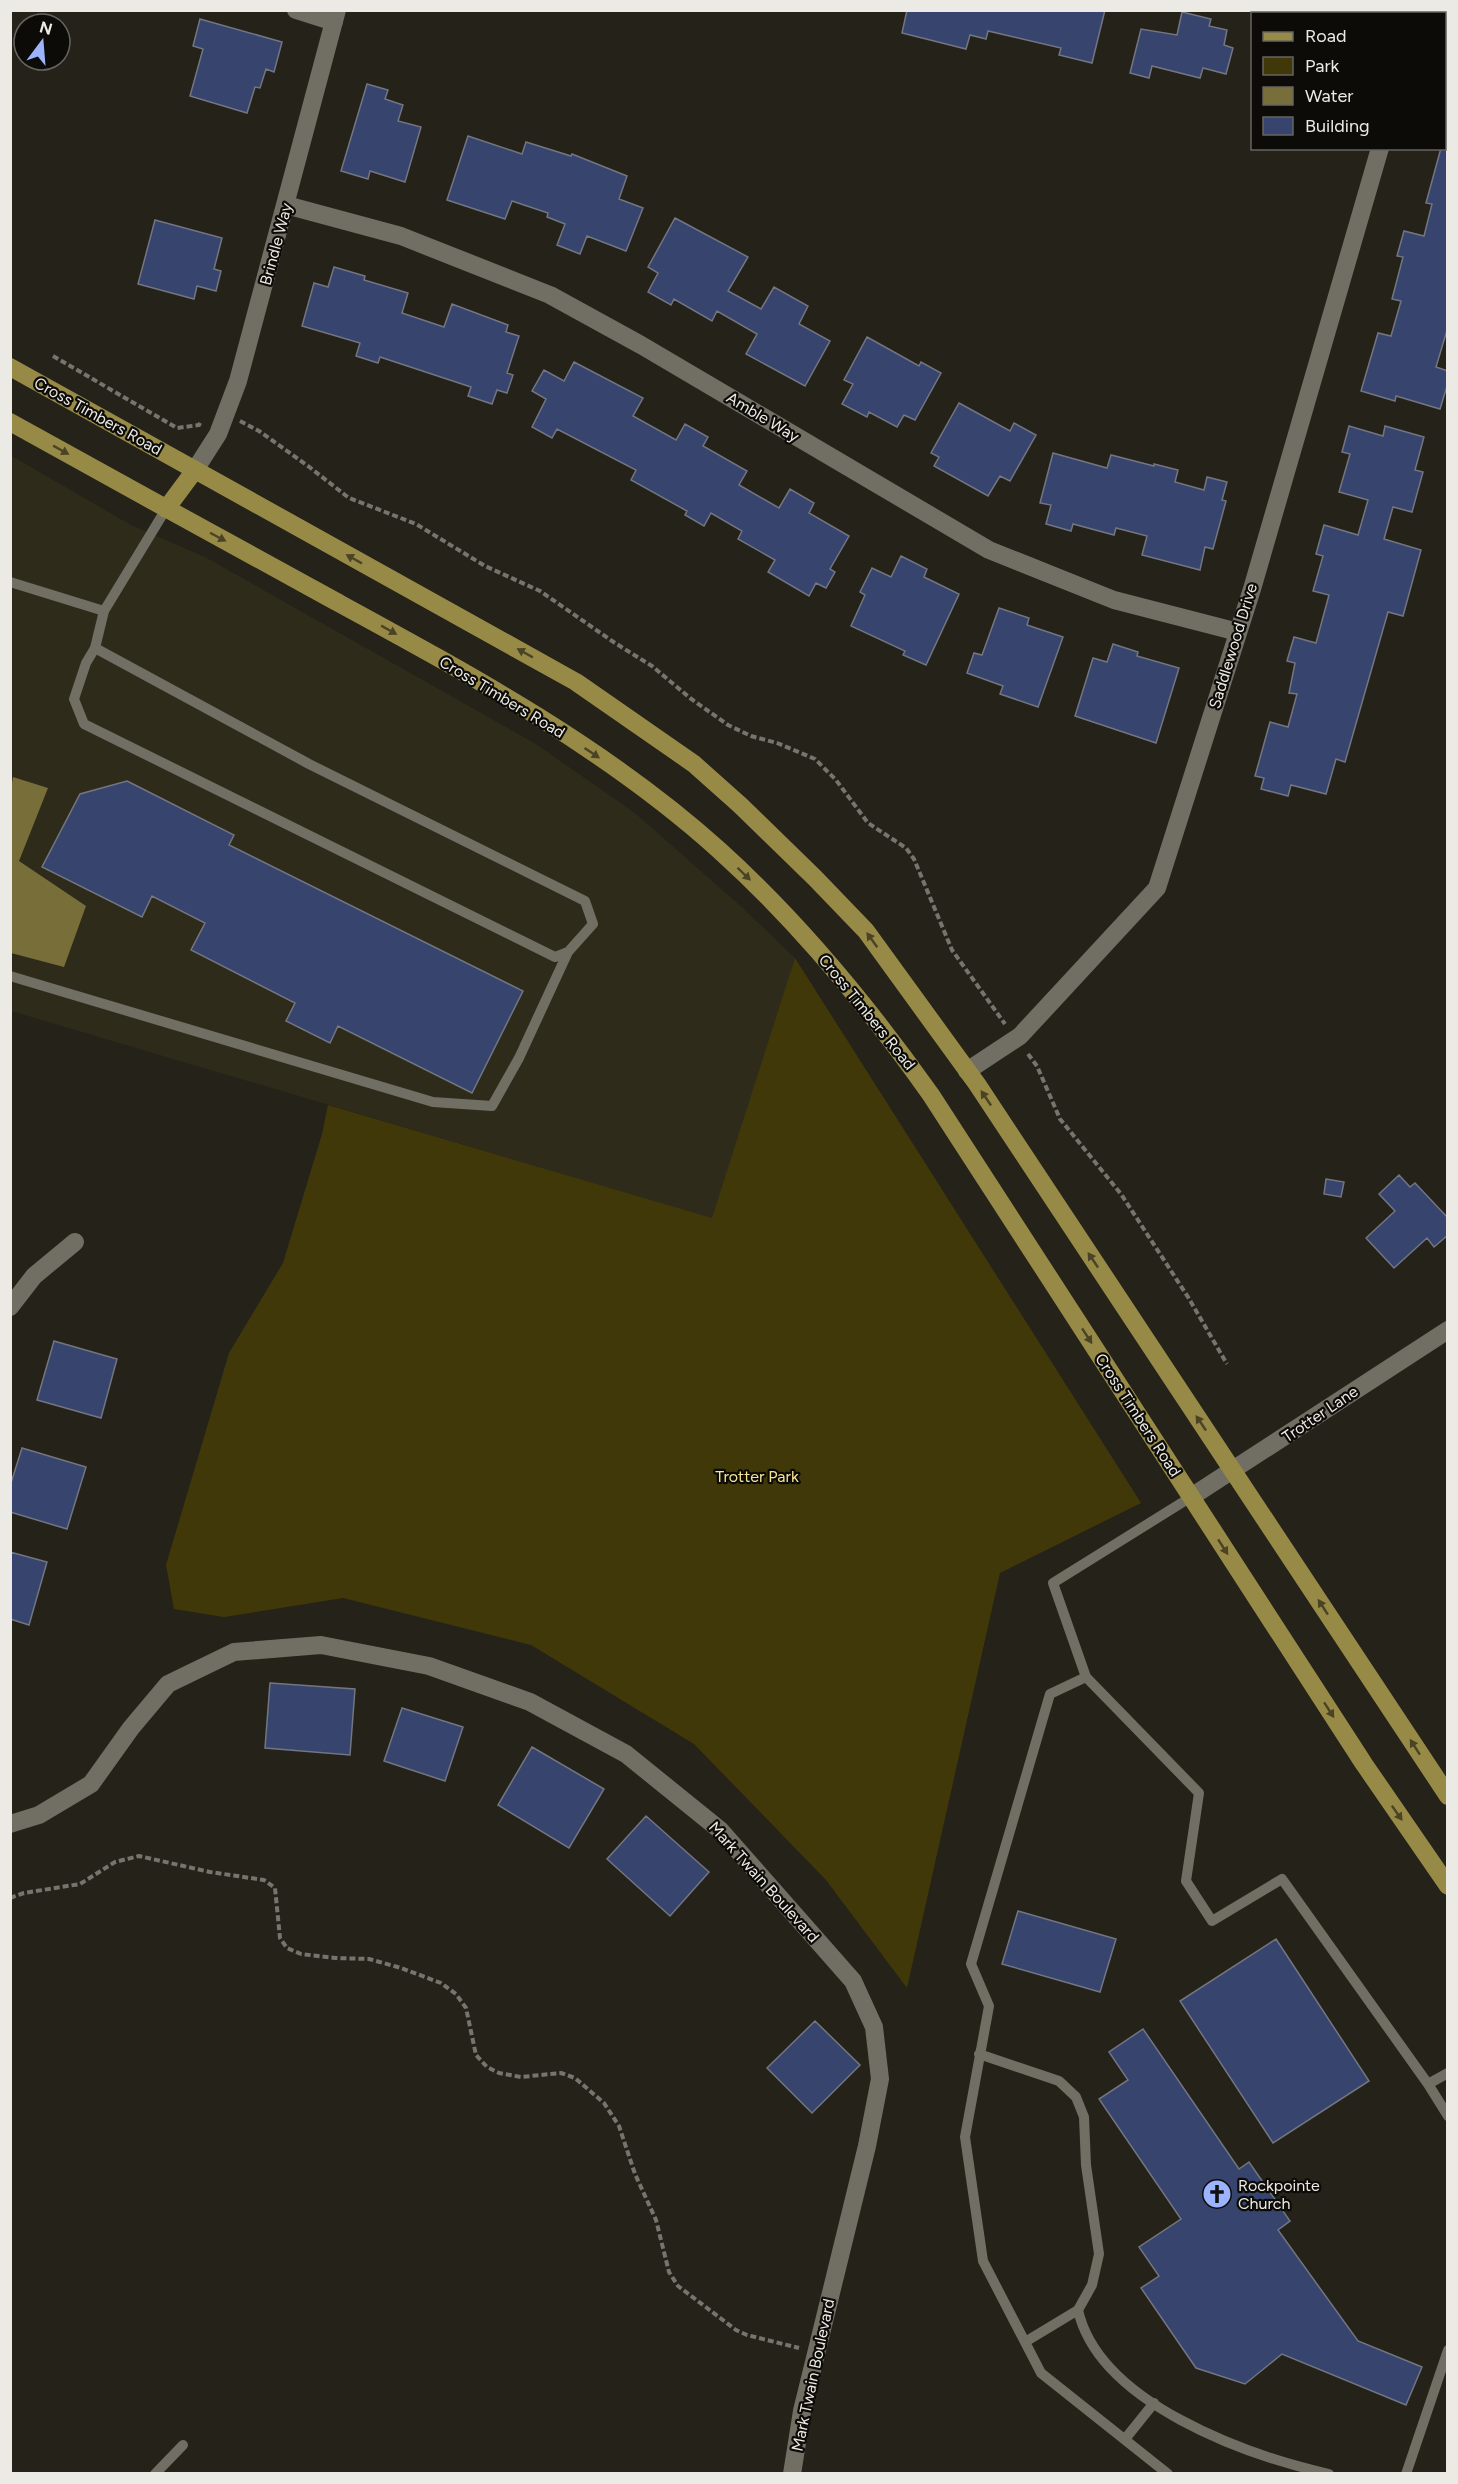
<svg xmlns="http://www.w3.org/2000/svg" width="1458" height="2484" viewBox="0 0 1458 2484" font-family="Figtree,sans-serif">
<rect width="100%" height="100%" fill="#242219"/>
<path fill="#2e2b1b" d="M10 455 131 525 205 557 536 744 635 813 744 909 795 958 751 1107 721 1221 11 1011Z"/>
<path fill="#41380a" d="M795 958 1141 1503 1000 1573 907 1988 826 1880 694 1744 531 1645 343 1598 224 1617 174 1609 166 1565 229 1353 283 1263 322 1134 328 1105 712 1218Z"/>
<path fill="#786e39" d="M13 777 48 788 19 861 86 906 64 967 11 953 10 794Z"/>
<path fill="#37446e" stroke="#737680" stroke-width="1.5" d="M907 10H1105L1092 63 1059 55 1061 48 988 31 986 39 970 35 966 49 902 33Z
M1182 12 1211 19 1209 26 1227 30 1224 45 1233 48 1226 74 1203 68 1200 78 1152 66 1149 78 1130 73 1141 29 1177 35Z
M200 19 282 42 274 72 266 69 260 88 255 87 247 113 190 96 203 49 193 46Z
M367 84 388 90 385 99 403 105 398 121 421 127 405 182 370 171 368 179 341 171Z
M468 136 522 154 526 142 571 156 572 154 627 176 619 199 643 208 626 251 587 236 580 254 557 245 565 224 547 217 548 213 512 201 505 219 447 200Z
M1444 144H1448V327L1436 367 1448 371V383L1440 409 1396 396 1395 401 1361 391 1378 333 1391 336 1401 301 1392 299 1403 257 1397 256 1404 231 1424 236 1432 204 1426 203 1441 148H1444Z
M675 218 748 257 728 291 761 309 774 287 808 306 799 324 830 341 805 386 746 354 757 334 717 311 712 321 674 299 671 305 648 292 658 273 648 267Z
M155 220 222 238 214 269 221 271 216 291 197 286 194 299 138 284Z
M334 267 365 276 364 280 408 293 402 313 444 327 452 304 508 325 506 332 519 336 507 373 513 375 507 393 497 390 492 404 468 396 471 387 380 357 378 363 356 356 360 343 302 326 314 283 328 287Z
M867 337 919 366 921 362 941 373 915 420 904 415 897 427 869 412 867 417 842 404 853 384 844 380Z
M574 362 643 398 633 416 676 440 685 424 708 437 703 446 747 471 739 485 779 508 790 489 814 503 809 513 849 536 830 569 835 572 826 588 816 583 809 596 768 572 775 560 738 539 742 531 711 513 704 526 685 515 687 511 631 480 636 470 557 429 552 438 532 427 546 399 532 391 544 370 564 381Z
M959 403 1010 431 1014 423 1036 435 1010 481 1000 476 988 496 934 466 939 457 931 453Z
M1349 426 1383 436 1385 426 1424 437 1415 470 1423 472 1412 512 1393 507 1384 539 1421 550 1403 616 1388 612 1345 762 1336 759 1326 794 1291 785 1288 796 1261 789 1264 778 1255 776 1270 722 1288 727 1297 694 1289 693 1295 663 1287 661 1294 637 1316 643 1329 595 1313 591 1323 556 1316 554 1324 525 1358 535 1368 500 1339 492 1350 454 1342 452Z
M1053 453 1107 468 1111 455 1154 466V464L1178 470 1175 482 1204 490 1207 477 1227 482 1222 500 1226 501 1213 549 1205 547 1200 570 1142 555 1147 536 1116 528 1114 535 1073 524 1071 531 1046 524 1051 505 1040 503Z
M901 556 927 569 924 577 959 594 926 665 903 655 905 651 851 626 865 595 860 592 872 568 891 577Z
M999 608 1029 618 1027 625 1063 637 1038 707 1000 694 1003 686 967 673 974 653 982 655Z
M1113 644 1138 652 1137 656 1179 668 1156 743 1075 716 1093 658 1107 662Z
M127 781 234 835 229 845 523 991 472 1093 338 1026 330 1043 286 1021 295 1003 191 950 205 923 152 896 142 917 42 867 80 794Z
M1399 1175 1410 1187 1415 1183 1448 1218V1235L1434 1247 1427 1238 1394 1268 1366 1238 1395 1211 1379 1194Z
M1326 1179 1344 1182 1341 1197 1324 1194Z
M54 1341 117 1359 101 1418 37 1400Z
M22 1448 86 1467 67 1529 10 1512V1486Z
M10 1552 47 1562 29 1625 10 1619Z
M270 1683 355 1689 350 1755 265 1748Z
M402 1708 463 1727 445 1781 384 1761Z
M532 1747 604 1789 569 1848 498 1805Z
M646 1816 709 1872 670 1916 607 1859Z
M1018 1911 1116 1939 1100 1992 1002 1964Z
M1276 1939 1369 2081 1273 2143 1180 2001Z
M815 2021 860 2065 812 2113 767 2068Z
M1143 2029 1239 2169 1249 2162 1290 2221 1278 2230 1358 2341 1422 2367 1406 2405 1282 2354 1245 2384 1196 2368 1141 2288 1159 2276 1139 2247 1181 2219 1099 2099 1128 2080 1109 2052Z"/>
<g fill="none" stroke-linecap="round" stroke-linejoin="round">
<path stroke="#76756d" stroke-width="4" stroke-dasharray="6 3" stroke-linecap="butt" d="M53 356 177 428 199 425 201 421
M240 421 259 431 308 466 349 498 416 524 485 566 540 591 615 643 652 666 690 698 728 725 751 736 777 743 815 759 836 780 868 823 906 848 914 859 952 950 1005 1024
M1028 1054 1037 1066 1060 1119 1121 1194 1188 1297 1227 1364
M10 1898 24 1893 80 1884 115 1862 139 1856 210 1872 264 1880 275 1888 280 1938 287 1948 301 1954 335 1958 369 1959 401 1968 441 1983 456 1994 466 2008 476 2055 487 2067 499 2073 521 2077 561 2073 575 2078 604 2103 619 2126 635 2174 656 2220 669 2272 678 2286 736 2330 747 2335 799 2348"/>
<path stroke="#716f64" stroke-width="10" d="M10 582 104 611 166 509
M95 648 309 764 585 901 593 924 568 952 555 957 84 724 74 699 86 663Z
M95 648 104 611
M10 976 433 1102 492 1106 519 1058 568 952
M1086 1677 1199 1793 1186 1881 1212 1921 1282 1879 1428 2084 1448 2073
M979 2054 1059 2081 1076 2097 1084 2117 1086 2165 1099 2254 1092 2285 1078 2310C1099 2403 1246 2455 1329 2474
M1428 2084 1448 2116
M1025 2342 1078 2310
M1125 2439 1154 2403
M155 2474 183 2445
M1168 2474 1041 2373 983 2261 965 2137 989 2006 971 1964 1050 1694 1086 1677 1053 1583 1191 1497
M1406 2474 1448 2350"/>
<path stroke="#716f64" stroke-width="18" d="M296 10 334 22
M1317 10 1327 14
M286 205 401 236 550 295 641 345 989 550 1114 600 1238 632
M195 470 218 434 238 381 337 10
M967 1071 1020 1036 1157 888 1252 589 1380 148
M10 1307 34 1276 75 1242
M1191 1497 1448 1330
M10 1824 39 1815 91 1784 131 1728 168 1684 234 1652 321 1645 429 1666 530 1702 626 1754 720 1830 853 1981 874 2027 880 2079 867 2146 802 2411 792 2474"/>
<path stroke="#978a47" stroke-width="18" d="M10 367 576 682 694 764 740 805 815 878 866 931 977 1084 1448 1796
M10 422C118 482 227 542 335 601 469 674 606 748 719 850 800 923 868 1006 931 1095L1364 1764 1448 1886
M166 509 195 470"/>
</g>
<defs><path id="oneway-solid" d="M-6-.8H1V-3.2L6.5 0L1 3.2V.8H-6Z" transform="scale(1.5)"/></defs>
<g fill="#4b4424">
<use href="#oneway-solid" transform="translate(61 450) rotate(29)"/>
<use href="#oneway-solid" transform="translate(218 537) rotate(28)"/>
<use href="#oneway-solid" transform="translate(354 559) rotate(-151)"/>
<use href="#oneway-solid" transform="translate(389 630) rotate(29)"/>
<use href="#oneway-solid" transform="translate(525 653) rotate(-151)"/>
<use href="#oneway-solid" transform="translate(592 753) rotate(34)"/>
<use href="#oneway-solid" transform="translate(744 874) rotate(44)"/>
<use href="#oneway-solid" transform="translate(872 940) rotate(-126)"/>
<use href="#oneway-solid" transform="translate(986 1098) rotate(-124)"/>
<use href="#oneway-solid" transform="translate(1093 1260) rotate(-124)"/>
<use href="#oneway-solid" transform="translate(1087 1336) rotate(57)"/>
<use href="#oneway-solid" transform="translate(1201 1423) rotate(-124)"/>
<use href="#oneway-solid" transform="translate(1223 1547) rotate(57)"/>
<use href="#oneway-solid" transform="translate(1323 1607) rotate(-123)"/>
<use href="#oneway-solid" transform="translate(1329 1710) rotate(57)"/>
<use href="#oneway-solid" transform="translate(1415 1747) rotate(-123)"/>
<use href="#oneway-solid" transform="translate(1397 1813) rotate(55)"/>
</g>
<defs>
<g id="church-disc" transform="scale(1.5)"><circle r="9.5" fill="#9cb4fd" stroke="#0c0b08"/><path d="M-1.2-6h2.4v3.5h3.3v2.4h-3.3V6h-2.4V-.1h-3.3v-2.4h3.3Z" fill="#111"/></g>
</defs>
<g fill-rule="evenodd">
<use href="#church-disc" x="1217" y="2194"/>
</g>
<g text-anchor="middle" dominant-baseline="central" stroke-width="4.5" stroke-linejoin="round" paint-order="stroke">
<g font-size="16" fill="#ebeae4" stroke="#0c0b08">
<text transform="translate(276 244) rotate(-75)">Brindle Way</text>
<text transform="translate(98 416) rotate(29)">Cross Timbers Road</text>
<text transform="translate(763 417) rotate(31)">Amble Way</text>
<text transform="translate(1233 646) rotate(-73)">Saddlewood Drive</text>
<text transform="translate(502 697) rotate(31)">Cross Timbers Road</text>
<text transform="translate(867 1012) rotate(51)">Cross Timbers Road</text>
<text transform="translate(1320 1414) rotate(-34)">Trotter Lane</text>
<text transform="translate(1138 1415) rotate(57)">Cross Timbers Road</text>
<text transform="translate(764 1882) rotate(48)">Mark Twain Boulevard</text>
<text transform="translate(813 2375) rotate(-78)">Mark Twain Boulevard</text>
</g>
<g font-size="16" fill="#f6e593" stroke="#0c0b08">
<text x="757" y="1476">Trotter Park</text>
</g>
<g font-size="16" fill="#ebeae4" stroke="#0c0b08" text-anchor="start">
<text x="1238" y="2185">Rockpointe<tspan x="1238" dy="18">Church</tspan></text>
</g>
</g>
<rect width="1458" height="2484" fill="none" stroke="#ebeae4" stroke-width="24"/>
<rect x="1251" y="12" width="195" height="138" fill="#0c0b08" stroke="#656460" stroke-width="1.5"/>
<rect x="1263" y="32" width="30" height="9" fill="#978a47" stroke="#656460" stroke-width="1.5"/>
<text x="1305" y="42" font-size="18" fill="#ebeae4">Road</text>
<rect x="1263" y="57" width="30" height="18" fill="#41380a" stroke="#656460" stroke-width="1.5"/>
<text x="1305" y="72" font-size="18" fill="#ebeae4">Park</text>
<rect x="1263" y="87" width="30" height="18" fill="#786e39" stroke="#656460" stroke-width="1.5"/>
<text x="1305" y="102" font-size="18" fill="#ebeae4">Water</text>
<rect x="1263" y="117" width="30" height="18" fill="#37446e" stroke="#656460" stroke-width="1.5"/>
<text x="1305" y="132" font-size="18" fill="#ebeae4">Building</text>
<g transform="translate(42 42) rotate(16)"><circle r="28" fill="#0c0b08" stroke="#656460" stroke-width="1.5"/>
<path d="M0-4.5L10 22L0 15L-10 22Z" fill="#9cb4fd"/>
<text y="-9" font-size="16" font-weight="bold" text-anchor="middle" fill="#ebeae4">N</text>
</g>
</svg>
